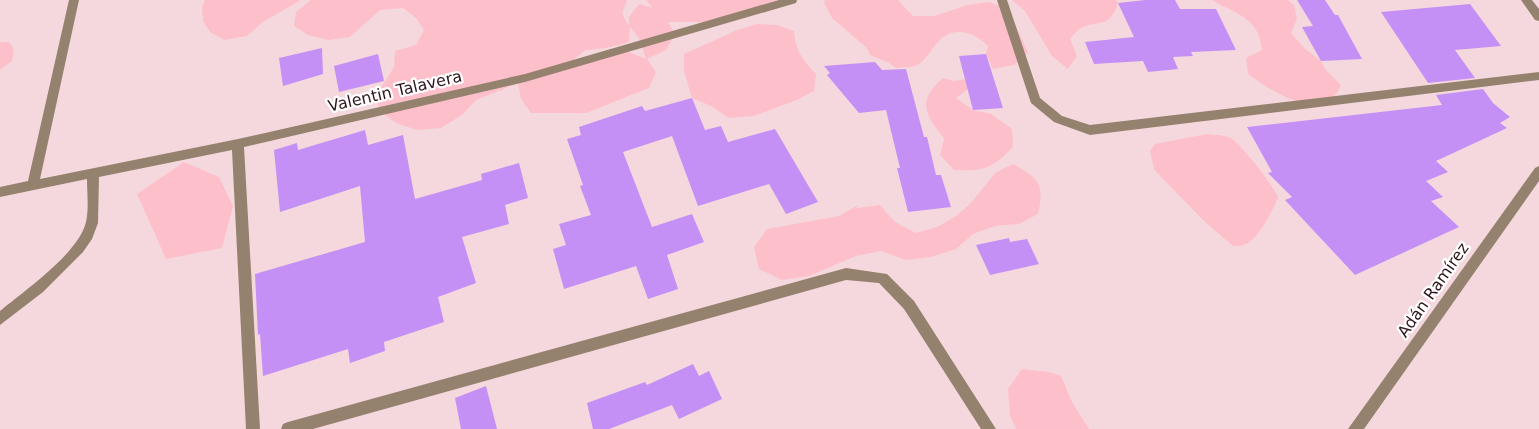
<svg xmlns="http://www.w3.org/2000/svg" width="1539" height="429" viewBox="0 0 1539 429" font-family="'DejaVu Sans',sans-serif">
<rect width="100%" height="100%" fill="#f5d8dd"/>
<path fill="#fdc0cb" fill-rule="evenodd" d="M205 0H301L263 22 247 36 224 40 210 32 203 21 202 7Z
M311 0H627L622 14 629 26V17L639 4 653 8 646 0H778L749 13 712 22H668L675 34 666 50 647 59 656 72 649 88 586 113H531L521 99 518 83 476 100 462 115 441 128 417 130 396 123 381 112 375 97 394 67 395 51 416 45 424 30 416 18 403 8 380 10 350 37 328 40 308 35 294 26 296 12ZM630 27 640 40 646 59 629 52 571 62 585 50 607 48 629 42Z
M825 0H898L913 16H934L968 5 988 2 1008 8 1028 53 1014 65 993 69 986 54 988 46C975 33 955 25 940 40 932 48 928 57 919 64 913 68 902 67 896 68L889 63 870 55 867 48 832 18 824 3Z
M1012 0H1116L1118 3C1109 30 1099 19 1081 28 1077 30 1073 36 1070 39L1077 56 1068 69 1052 56 1025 11Z
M1212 0H1288L1294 5 1297 19 1291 33 1304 48 1321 61 1325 69 1341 85C1339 89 1336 95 1333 98 1309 117 1267 88 1248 74L1246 58 1262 50C1259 18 1238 15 1212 0Z
M757 24 777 25 794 31C795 50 803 60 816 74L814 91 797 100 754 116 729 118 711 106 692 98 684 71V54L737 30Z
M0 42H9C15 48 14 53 12 61L0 70Z
M943 78 954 81 973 78 971 87 956 98 973 110 991 114 1012 129 1013 147C992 169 984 171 954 170L940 155 944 138C924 114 917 100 943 78Z
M1207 134C1214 135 1225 135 1231 138 1242 145 1272 184 1278 197 1275 208 1257 240 1246 244 1242 246 1237 246 1233 246L1204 221 1162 178 1154 169 1150 151 1155 144Z
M184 162 219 177 233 206 222 248 166 259 137 194Z
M1013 164C1039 178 1045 184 1038 214L1019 224 995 226 973 234 956 249 931 257 906 260 881 251 856 256 809 276 782 280 759 269 754 247 767 229 839 216 858 205 856 208 880 205 895 222 916 233 937 227 956 216 971 203 995 173Z
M1022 369 1049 372 1061 376 1072 402 1089 429H1016L1010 416 1008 389Z"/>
<path fill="#c490f6" d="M1145 0H1175L1180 9H1216L1236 50 1191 52 1193 56 1173 57 1178 69 1148 72 1143 61 1094 64 1085 42 1134 37 1118 3Z
M1297 0H1325L1335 15H1338L1362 59 1321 61 1302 27 1313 26Z
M1470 4 1501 46 1455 50 1475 78 1428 83 1381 12Z
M322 48 323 74 283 86 279 58Z
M378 54 384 81 339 92 334 66Z
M986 54 1003 108 973 110 959 56Z
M875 62 882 70 906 69 924 137H927L936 175H941L951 207 908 212 897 168H900L886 110 859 113 827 75 830 73 824 66Z
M1483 89 1493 103 1510 117 1500 123 1507 128 1436 161 1448 172 1426 181 1443 197 1431 201 1459 227 1355 275 1285 200 1292 197 1268 173 1272 172 1247 127 1442 105 1436 95Z
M692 98 705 130 721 126 728 142 775 129 818 202 786 214 769 184 698 206 672 136 623 152 652 227 692 214 704 242 667 255 678 289 648 299 636 266 564 289 553 249 566 245 559 224 591 215 580 186 583 185 567 139 581 135 579 127 642 106 645 111Z
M365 130 368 145 403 135 415 199 482 180 481 174 519 163 528 198 505 205 509 224 462 237 476 283 438 297 444 322 384 342 385 351 350 363 348 349 263 376 260 334 258 335 255 274 365 242 360 186 280 212 274 150 297 143 298 150Z
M1009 238 1010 242 1027 239 1039 264 990 275 976 245Z
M693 364 699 376 709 371 722 399 679 419 672 405 609 429H593L587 403 645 382 647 385Z
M486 386 497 429H461L455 398Z"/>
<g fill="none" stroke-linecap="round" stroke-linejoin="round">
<path fill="#95826e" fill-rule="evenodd" d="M69 0H79L40 179 238 139 525 74 779 0H797L796 3 525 82 244 147 260 429H246L232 150 99 177 98 223 92 239 83 252 43 292 0 325V311C24 291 79 253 86 222 89 209 87 193 87 179L0 197V187L28 181Z
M997 0H1007L1040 98 1062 116 1090 125 1539 72V80L1090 135 1054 122 1031 103Z
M1521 0H1532L1539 9V21L1535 20Z
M1539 166V181L1364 429H1348L1535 168Z
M846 268 887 274 914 301 996 429H981L904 309 879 283 846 280 313 429H281L283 424 288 422Z"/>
</g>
<g text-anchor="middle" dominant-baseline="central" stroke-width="4.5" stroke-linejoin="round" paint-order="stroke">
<g font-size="16" fill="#2f161c" stroke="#fff">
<text transform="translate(395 91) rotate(-13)">Valentin Talavera</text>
<text transform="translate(1433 290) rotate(-55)">Adán Ramírez</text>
</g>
</g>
</svg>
